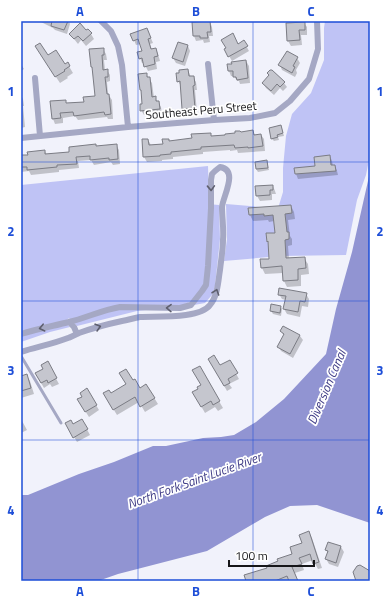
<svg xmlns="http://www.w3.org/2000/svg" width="391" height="602" viewBox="0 0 391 602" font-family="'Titillium Web',sans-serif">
<rect width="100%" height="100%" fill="#f1f2fb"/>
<path fill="#bfc3f5" d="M325 21H370V155L366 175 357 200 346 255 281 256 224 261 227 239 226 204 273 208 276 215 283 192V168L286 136 292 114 311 93 324 60V28Z
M208 166 209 198 208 204 219 205 220 239 215 286 212 295 205 303 194 305 193 301 180 306 137 311 77 326 69 318 64 322 70 327 50 332 21 342V185Z"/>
<path fill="#9194d2" d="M370 172V523L317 505 290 506 265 517 207 551 118 574 98 581H21V495H28L79 474 114 462 153 446H166L203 438 221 437 234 435 256 422 284 399 326 354 336 309 352 252Z"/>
<path fill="#0003" d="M39 21H69L70 24 67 34 55 30 53 28Z
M210 22 212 27 213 36H209L210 42 204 43 203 40 196 41 194 36Z
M304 23 307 27V35H301L302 45 291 46 288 41 287 24Z
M147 29 153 43 150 44 152 50 156 49 158 54 160 61 156 62 157 69 148 71 144 63H142L140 58 144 52 141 44 136 45 134 40Z
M86 31 91 34 94 39 86 46 81 40 78 44 70 34Z
M244 42 249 51 232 61 225 49 238 45Z
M188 46 190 51 185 66 176 63 173 58Z
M103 49 106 54 107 60H104L105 70H107L110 75V81L107 82 108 94 112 100 113 119H108L107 117 78 120 75 116 63 118V123L55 124 53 119 65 101 67 104 85 102 97 97 94 71 92 67Z
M40 53 65 65 67 63 73 73 67 77 68 78 60 83Z
M297 58 300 63 296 70 297 73 295 77 282 70 280 65Z
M246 61 249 66 250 83 240 84 239 81H237L234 76H231L229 71 228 65Z
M21 64 24 69 21 71Z
M188 70 190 75 191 77H193L196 82 197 90H195L197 112 186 113 183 109 181 86 178 81Z
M146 74 152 83 154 98H155L161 107 162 114 144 115 141 110 143 105 142 92 141 90Z
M268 74 284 83 287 87 283 91 280 88 274 95 266 88 263 83 269 76Z
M21 95 23 99 24 106H23L25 127 21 128Z
M281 127 282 129 284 136 278 137 279 140 274 141 272 139Z
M252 131 255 135H261L264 139 265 151 238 153 237 150 230 151V150L203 152V154L173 157V159L162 160V161L147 162 144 157 143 140H148L151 145 164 144 169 142 193 139 210 134 212 137Z
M96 145 97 147 116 145 119 150 120 164 113 165 111 162 94 165 91 160 78 161 79 168 59 170V172L31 175 29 171 21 172V156L29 155 45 151 47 155 70 153Z
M330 156 332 161 333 166H335L337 171 338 175 298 179 296 174 316 167Z
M266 162 268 165 269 170 258 172 256 169Z
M273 186 275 191 276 194H272V200L260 201 257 196 256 187Z
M291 206 294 212 295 219 288 220 290 236 292 239V245L288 246 289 259 304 258 308 264 309 274 301 275V286L287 287 284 281 283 273 265 274 262 268 261 260H270L269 244 268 241 276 234 274 221 269 222 268 220 253 221 250 215 249 209Z
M279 294H306L309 299 308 307 302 306 300 317 287 314 284 309 286 300 282 299Z
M280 306 282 309 281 316 273 314 271 311Z
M283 327 300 336 303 340 293 358 281 351 279 347 284 336 281 331Z
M209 359 220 366 229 361 239 379 229 384 232 388 227 391Z
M47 362 59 384 52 387 50 384 44 388 36 374 44 369Z
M199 367 223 408 218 411 215 407 205 413 193 392 199 389 202 385Z
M26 375 30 381 34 394 21 398V377Z
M146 385 158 404 145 412 139 402 117 415 104 394H111L139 389Z
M87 390 99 410 89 417 78 400 83 397Z
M21 419 27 430 21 433Z
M82 420 90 435 77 442 66 423 73 425Z
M309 532 312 538 322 568 318 569 313 560 302 564 304 570 295 573 298 581H247L293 554 303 544Z
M329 543 341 547 344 552 338 567 329 564 326 559 328 553 326 550Z"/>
<path fill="#c5c6ce" stroke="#7b7c84" d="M52 21H68L64 30 51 26Z
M210 21 211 32H207L208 38H200V36H193L192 22Z
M305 22V30H299L300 40 287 41 286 23Z
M80 23 86 30 88 29 92 33 83 41 78 36 74 39 69 34Z
M147 28 151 38 148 39 151 49 156 48 158 56 154 57 155 64 144 67 142 58 139 59 137 52 142 51 138 39 133 41 130 34Z
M233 33 238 44 244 40 248 46 228 57 224 49 226 48 221 40Z
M178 42 188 45 183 62 172 58Z
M40 43 48 55 56 50 65 64 68 62 70 66 64 70 65 71 55 77 35 46Z
M104 48V55H102L103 70 108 69V77H105L107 94H109L111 114 105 115 104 112 74 116 73 112 60 113 61 118 52 119 50 101 66 100V103L84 102 83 97 95 96 92 67H91L89 49Z
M287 51 298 57 293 66 295 67 292 73 278 65Z
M246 60 248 78 237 80 236 77H233V71H228L227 64H232L231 62Z
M188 69 189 76H194L195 85 193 86 195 108 182 109 180 81 177 82 176 73H179V70Z
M270 70H272L285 82 280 87 277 84 271 91 262 83 269 75 267 73Z
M147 73V77H150L152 97 156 96V101H159L160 109 140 111V104H142L141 90H140L138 74Z
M281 125 283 133 277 135 278 137 271 139 269 128Z
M253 130 254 135 261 134 263 146 248 148V147L235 148 234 145 201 147V149L171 152V154L160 155V156L143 157 142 139H148L149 145 163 144 162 139H169V141L192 138 191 134 211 133V136L225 135V134L235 133V131H240L241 132Z
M96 144V146L117 144 118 159 109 160V158L90 160V156L76 157 77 164 57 165V167L27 170V167H21V155H28L27 152 45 150V154L69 152V147Z
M330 155 331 165H335L336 171 295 174 294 168 315 166 314 157Z
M267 160 268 168 256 169 255 162Z
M273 185V190H270V195L256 196 255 186Z
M291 205 292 213 285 214 287 232H289V239L285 240 286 258 305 257 306 268 298 269V280L283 281 282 266 261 268 260 259H269L268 241 267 242 266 233H275L273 215 264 216V214L249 215 248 208Z
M279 288 307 293 305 302 300 301 298 312 283 309 286 296 278 295Z
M271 304 281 306 280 313 270 311Z
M283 326 300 335 290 354 277 347 284 334 280 331Z
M214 355 220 365 230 360 238 373 228 379 230 383 224 386 208 359Z
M48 361 57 378 48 383 47 380 41 383 35 373 43 369 41 365Z
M200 366 220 401 213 405 211 401 201 407 192 392 198 389 197 387 201 385 192 370Z
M126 369 133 380 135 379 140 388 146 384 155 398 140 407 135 397 113 410 103 393 109 390 111 393 126 384 119 373Z
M27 374 31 388 21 391V376Z
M87 388 97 405 85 412 77 399 82 397 80 393Z
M82 419 88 429 73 438 65 423 71 420 73 424Z
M309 531 319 562 313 564 310 554 299 558 302 564 292 567 298 581H289L287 576 275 581H246L244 575 267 568 266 566 278 561 277 559 292 554 290 547 302 543 299 535Z
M328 542 341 546 336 563 325 559 328 551 325 550Z
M360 565 370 571V581H356L353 572 357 566Z"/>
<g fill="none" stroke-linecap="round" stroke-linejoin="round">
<path stroke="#a5a8c4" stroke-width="3" d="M21 356 61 423"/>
<path stroke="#a5a8c4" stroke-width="6" d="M101 21 111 31 118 46 122 65 128 127
M208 64 214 120
M35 78 40 136
M21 138 128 127 214 120 250 118 275 113 290 101 309 79 318 49 317 21
M69 322 74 327 77 334
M21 334C37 329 53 326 69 322 86 318 102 310 120 307L180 308 191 305 202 291 206 285 208 266 211 208V180L212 174 215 171 220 167C239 170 223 196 222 207 222 218 224 229 223 240 223 250 221 260 220 270 218 282 218 295 210 305 200 319 157 316 140 317 134 318 128 320 122 321 108 324 93 328 79 333 75 335 71 337 68 338 53 344 36 347 21 352"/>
</g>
<defs><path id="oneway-chevron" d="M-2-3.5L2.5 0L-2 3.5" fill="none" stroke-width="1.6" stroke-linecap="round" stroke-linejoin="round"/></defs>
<g stroke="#5e5f6e">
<use href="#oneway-chevron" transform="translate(211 188) rotate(88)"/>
<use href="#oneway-chevron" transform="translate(216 292) rotate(-71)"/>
<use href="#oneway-chevron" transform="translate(169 308) rotate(-179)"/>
<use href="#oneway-chevron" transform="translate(98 327) rotate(-16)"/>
<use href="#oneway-chevron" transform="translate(42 328) rotate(167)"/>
</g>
<path fill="none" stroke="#1d4ed8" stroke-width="1" stroke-opacity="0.55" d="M138 21V581M253 21V581M21 162H370M21 301H370M21 440H370"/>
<g text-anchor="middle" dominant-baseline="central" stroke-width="3.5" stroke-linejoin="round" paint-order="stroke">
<g font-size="12" fill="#161619" stroke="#fff">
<text transform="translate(201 110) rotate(-5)">Southeast Peru Street</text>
</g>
<g font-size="13" font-style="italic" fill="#403d87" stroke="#fff">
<text transform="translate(326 387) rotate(-67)">Diversion Canal</text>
<text transform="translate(194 480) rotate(-20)">North Fork Saint Lucie River</text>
</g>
</g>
<rect width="391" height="602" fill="none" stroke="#ffffff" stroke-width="44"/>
<path d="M229 560v6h85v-6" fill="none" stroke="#161619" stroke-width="2"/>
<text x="235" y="560" font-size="12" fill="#161619" stroke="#ffffff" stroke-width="3" paint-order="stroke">100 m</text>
<rect x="22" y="22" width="347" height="558" fill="none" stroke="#1d4ed8" stroke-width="1.5"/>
<g font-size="13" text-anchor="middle" font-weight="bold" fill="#1d4ed8">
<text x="80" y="16">A</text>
<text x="196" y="16">B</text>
<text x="311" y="16">C</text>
<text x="11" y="96">1</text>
<text x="380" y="96">1</text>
<text x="11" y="236">2</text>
<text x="380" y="236">2</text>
<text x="11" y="375">3</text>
<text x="380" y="375">3</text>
<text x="11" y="515">4</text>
<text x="380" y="515">4</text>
<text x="80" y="596">A</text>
<text x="196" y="596">B</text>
<text x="311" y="596">C</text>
</g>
</svg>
